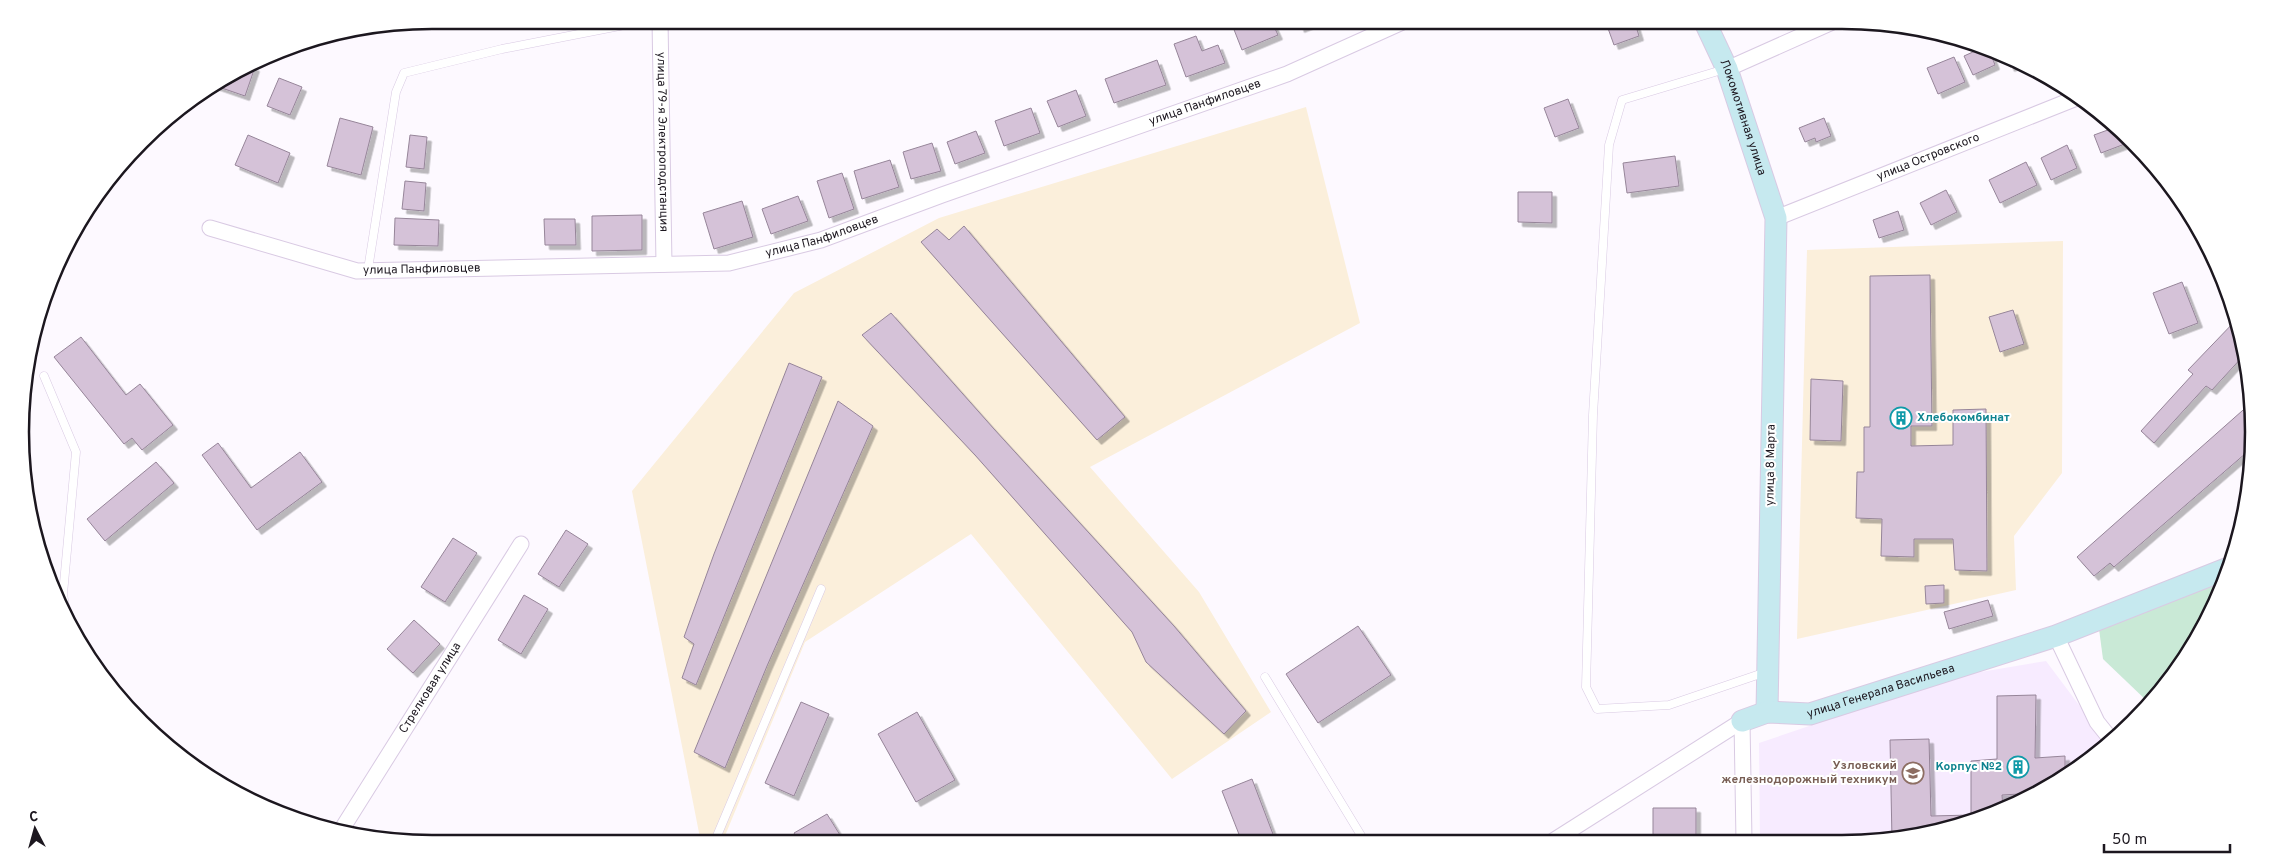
<svg xmlns="http://www.w3.org/2000/svg" width="2274" height="864" viewBox="0 0 2274 864" font-family="Overpass,sans-serif">
<defs>
<filter id="shadow"><feDropShadow dx="4.5" dy="4.5" stdDeviation="0" flood-color="#0004"/></filter>
</defs>
<rect width="100%" height="100%" fill="#fdf9ff"/>
<path fill="#f7ebff" d="M2046 661 2109 745 2024 802 1896 840 1760 841 1759 743 1957 676Z"/>
<path fill="#fbefdb" d="M1306 107 1360 323 1090 467 1199 592 1271 712 1172 779 971 534 805 642 722 843H701L632 491 794 293 939 218Z
M2063 241 2062 473 2014 536 2016 590 1797 639 1807 250Z"/>
<path fill="#c9e9d6" d="M2221 582 2185 661 2148 702 2103 659 2099 629Z"/>
<path fill="#d5c2d8" stroke="#968599" filter="url(#shadow)" d="M1235 20H1271L1278 35 1242 50 1231 22Z
M1297 20H1320L1300 28Z
M1605 20H1634L1639 36 1614 45Z
M1781 20H1794L1783 25Z
M1196 36 1202 51 1218 45 1225 63 1186 77 1174 44Z
M1984 47 1989 49 1995 65 1973 75 1964 56Z
M2005 55 2022 62 2010 67Z
M1954 57 1965 82 1938 94 1927 68Z
M1157 60 1166 85 1114 103 1105 79Z
M249 65 255 67 245 96 213 85 226 75Z
M279 78 302 87 290 115 267 106Z
M1076 90 1086 116 1058 127 1047 101Z
M1568 99 1579 128 1555 137 1544 108Z
M1031 108 1040 133 1004 146 995 121Z
M340 118 373 127 361 175 327 166Z
M1824 118 1831 136 1816 142 1815 138 1805 142 1799 128Z
M2116 127 2130 142 2101 153 2094 135Z
M976 131 985 153 955 164 947 142Z
M248 135 290 153 278 183 235 165Z
M410 135 427 137 424 169 406 167Z
M932 143 941 171 911 179 903 152Z
M2067 145 2077 168 2051 180 2041 158Z
M1675 156 1679 186 1627 193 1623 163Z
M890 160 899 187 862 199 854 171Z
M2026 162 2037 185 2000 203 1989 180Z
M842 173 854 209 829 218 817 181Z
M405 181 426 183 424 211 402 209Z
M1946 190 1957 212 1931 225 1920 203Z
M1518 192H1552V223L1518 222Z
M798 196 808 221 771 234 762 209Z
M742 201 753 237 714 249 703 213Z
M1898 211 1904 230 1879 238 1873 220Z
M642 215V250L592 251V216Z
M395 218 439 220 438 246 394 245Z
M544 219H575L576 245H545Z
M964 226 1125 417 1097 440 921 242 937 229 949 240Z
M1930 275 1932 426H1911V446L1953 445V410L1986 409 1987 571 1955 570 1953 539H1914V557L1881 556 1882 519 1856 518 1857 472H1864V427H1870V276Z
M2182 282 2198 323 2169 334 2153 293Z
M2013 310 2024 344 2000 352 1989 317Z
M891 313 994 429 1174 626 1246 711 1224 734 1146 662 1132 632 975 455 862 335Z
M2237 319 2245 354 2212 390 2206 386 2154 443 2141 431 2193 374 2188 370Z
M81 337 126 395 140 384 173 425 142 450 132 438 124 444 54 357Z
M789 363 822 377 696 685 682 678 694 644 684 637 714 554Z
M1811 379 1843 381 1841 441 1810 440Z
M838 401 873 426 767 666 725 768 694 752Z
M2251 403 2253 447 2114 567 2110 563 2094 576 2077 557Z
M218 443 251 488 300 452 322 482 257 530 202 455Z
M156 462 174 483 105 541 87 519Z
M566 530 588 544 559 587 538 574Z
M453 538 477 553 445 602 421 587Z
M1944 585V603L1926 604 1925 586Z
M524 595 548 609 521 654 498 640Z
M1988 600 1993 616 1949 629 1944 612Z
M414 620 440 644 413 673 387 649Z
M1358 626 1391 675 1318 723 1286 674Z
M2036 695 2035 758 2065 756V774L2037 793 2002 795 2003 808 1892 840 1890 740 1929 739 1931 816 1971 815V761L1997 759V696Z
M801 702 829 714 794 796 765 783Z
M917 712 955 780 916 802 878 734Z
M1252 779 1276 842H1242L1222 791Z
M1653 808H1696V841H1653Z
M827 814 840 835 826 843H800L794 833Z"/>
<g fill="none" stroke-linecap="round" stroke-linejoin="round">
<g stroke="#d9cae3" stroke-width="9">
<path id="service" d="M1725 69 1622 100 1609 145 1593 415 1586 687 1597 709 1669 705 1766 672
M369 263 396 92 404 73 502 49 650 20
M44 376 76 452 63 594 67 618
M1265 677 1365 842
M714 843 821 589"/>
</g>
<g stroke="#d9cae3" stroke-width="17">
<g id="minor">
<path id="s1" d="M660 20 664 264"/>
<path d="M1727 69 1837 20"/>
<path id="s2" d="M1776 218 2079 97"/>
<path id="s3" d="M210 228 357 271 729 263 821 240 942 195 1287 74 1407 20"/>
<path d="M2056 636 2097 722 2113 742"/>
<path d="M1742 721 1744 841"/>
<path id="s4" d="M340 832 521 544"/>
<path d="M1553 841 1742 721"/>
</g>
</g>
<g stroke="#d9cae3" stroke-width="23">
<g id="secondary">
<path id="s5" d="M1704 20 1727 69 1776 218 1767 712"/>
<path id="s6" d="M1742 721 1767 712 1810 714 2056 636 2226 569"/>
</g>
</g>
<use href="#service" stroke="#fff" stroke-width="8"/>
<use href="#minor" stroke="#fff" stroke-width="15"/>
<use href="#secondary" stroke="#c6e9ef" stroke-width="21"/>
</g>
<defs>
<g id="building-ring" transform="scale(1.125)"><circle r="9.5" fill="#fff" stroke="#0f9aa8" stroke-width="1.5"/><path d="M-4-6H4V6H1V3H-1V6H-4ZM-2.5-4.3h1.7v1.8h-1.7ZM.8-4.3h1.7v1.8H.8ZM-2.5-1h1.7V.8h-1.7ZM.8-1h1.7V.8H.8Z" fill="#0f9aa8"/></g>
<g id="university-ring" transform="scale(1.125)"><circle r="9.5" fill="#fff" stroke="#8d6e63" stroke-width="1.5"/><path d="M0-5L7-2L0 1L-7-2ZM-4 1L0 2.5L4 1V4Q0 6-4 4Z" fill="#8d6e63"/></g>
</defs>
<g fill-rule="evenodd">
<use href="#building-ring" x="1901" y="418"/>
<use href="#building-ring" x="2018" y="767"/>
<use href="#university-ring" x="1913" y="773"/>
</g>
<g text-anchor="middle" dominant-baseline="central" stroke-width="4" stroke-linejoin="round" paint-order="stroke">
<g font-size="12" fill="#1c171f" stroke="#fff">
<text stroke="none"><textPath href="#s3" startOffset="1028">улица Панфиловцев</textPath></text>
<text stroke="none"><textPath href="#s5" startOffset="105">Локомотивная улица</textPath></text>
<text stroke="none"><textPath href="#s1" startOffset="122">улица 79-я Электроподстанция</textPath></text>
<text stroke="none"><textPath href="#s2" startOffset="164">улица Островского</textPath></text>
<text stroke="none"><textPath href="#s3" startOffset="622">улица Панфиловцев</textPath></text>
<text stroke="none"><textPath href="#s3" startOffset="218">улица Панфиловцев</textPath></text>
<text transform="translate(1771 465) rotate(-89)">улица 8 Марта</text>
<text stroke="none"><textPath href="#s4" startOffset="170">Стрелковая улица</textPath></text>
<text stroke="none"><textPath href="#s6" startOffset="144">улица Генерала Васильева</textPath></text>
</g>
<g font-size="12" font-weight="bold" fill="#0d838f" stroke="#fff" text-anchor="start">
<text x="1917" y="418">Хлебокомбинат</text>
<text x="2002" y="767" text-anchor="end">Корпус №2</text>
</g>
<g font-size="12" font-weight="bold" fill="#785e54" stroke="#fff" text-anchor="end">
<text x="1897" y="766">Узловский<tspan x="1897" dy="14">железнодорожный техникум</tspan></text>
</g>
</g>
<path d="M0 0H2274V864H0ZM432 29H1842A403 403 0 0 1 2245 432V432A403 403 0 0 1 1842 835H432A403 403 0 0 1 29 432V432A403 403 0 0 1 432 29Z" fill="#fff" fill-rule="evenodd"/>
<path fill="none" stroke="#1c171f" stroke-width="2.5" d="M432 29H1842A403 403 0 0 1 2245 432V432A403 403 0 0 1 1842 835H432A403 403 0 0 1 29 432V432A403 403 0 0 1 432 29Z"/>
<g transform="translate(35 829) rotate(354)" stroke="#ffffff" stroke-width="4" paint-order="stroke">
<path d="M0-4L9 19L0 12L-9 19Z" fill="#1c171f"/>
<text y="-8" font-size="14" font-weight="bold" text-anchor="middle" fill="#1c171f">С</text>
</g>
<path d="M2104 844v8h126v-8" fill="none" stroke="#1c171f" stroke-width="2.5"/>
<text x="2112" y="844" font-size="15" fill="#1c171f" stroke="#ffffff" stroke-width="4" paint-order="stroke">50 m</text>
</svg>
